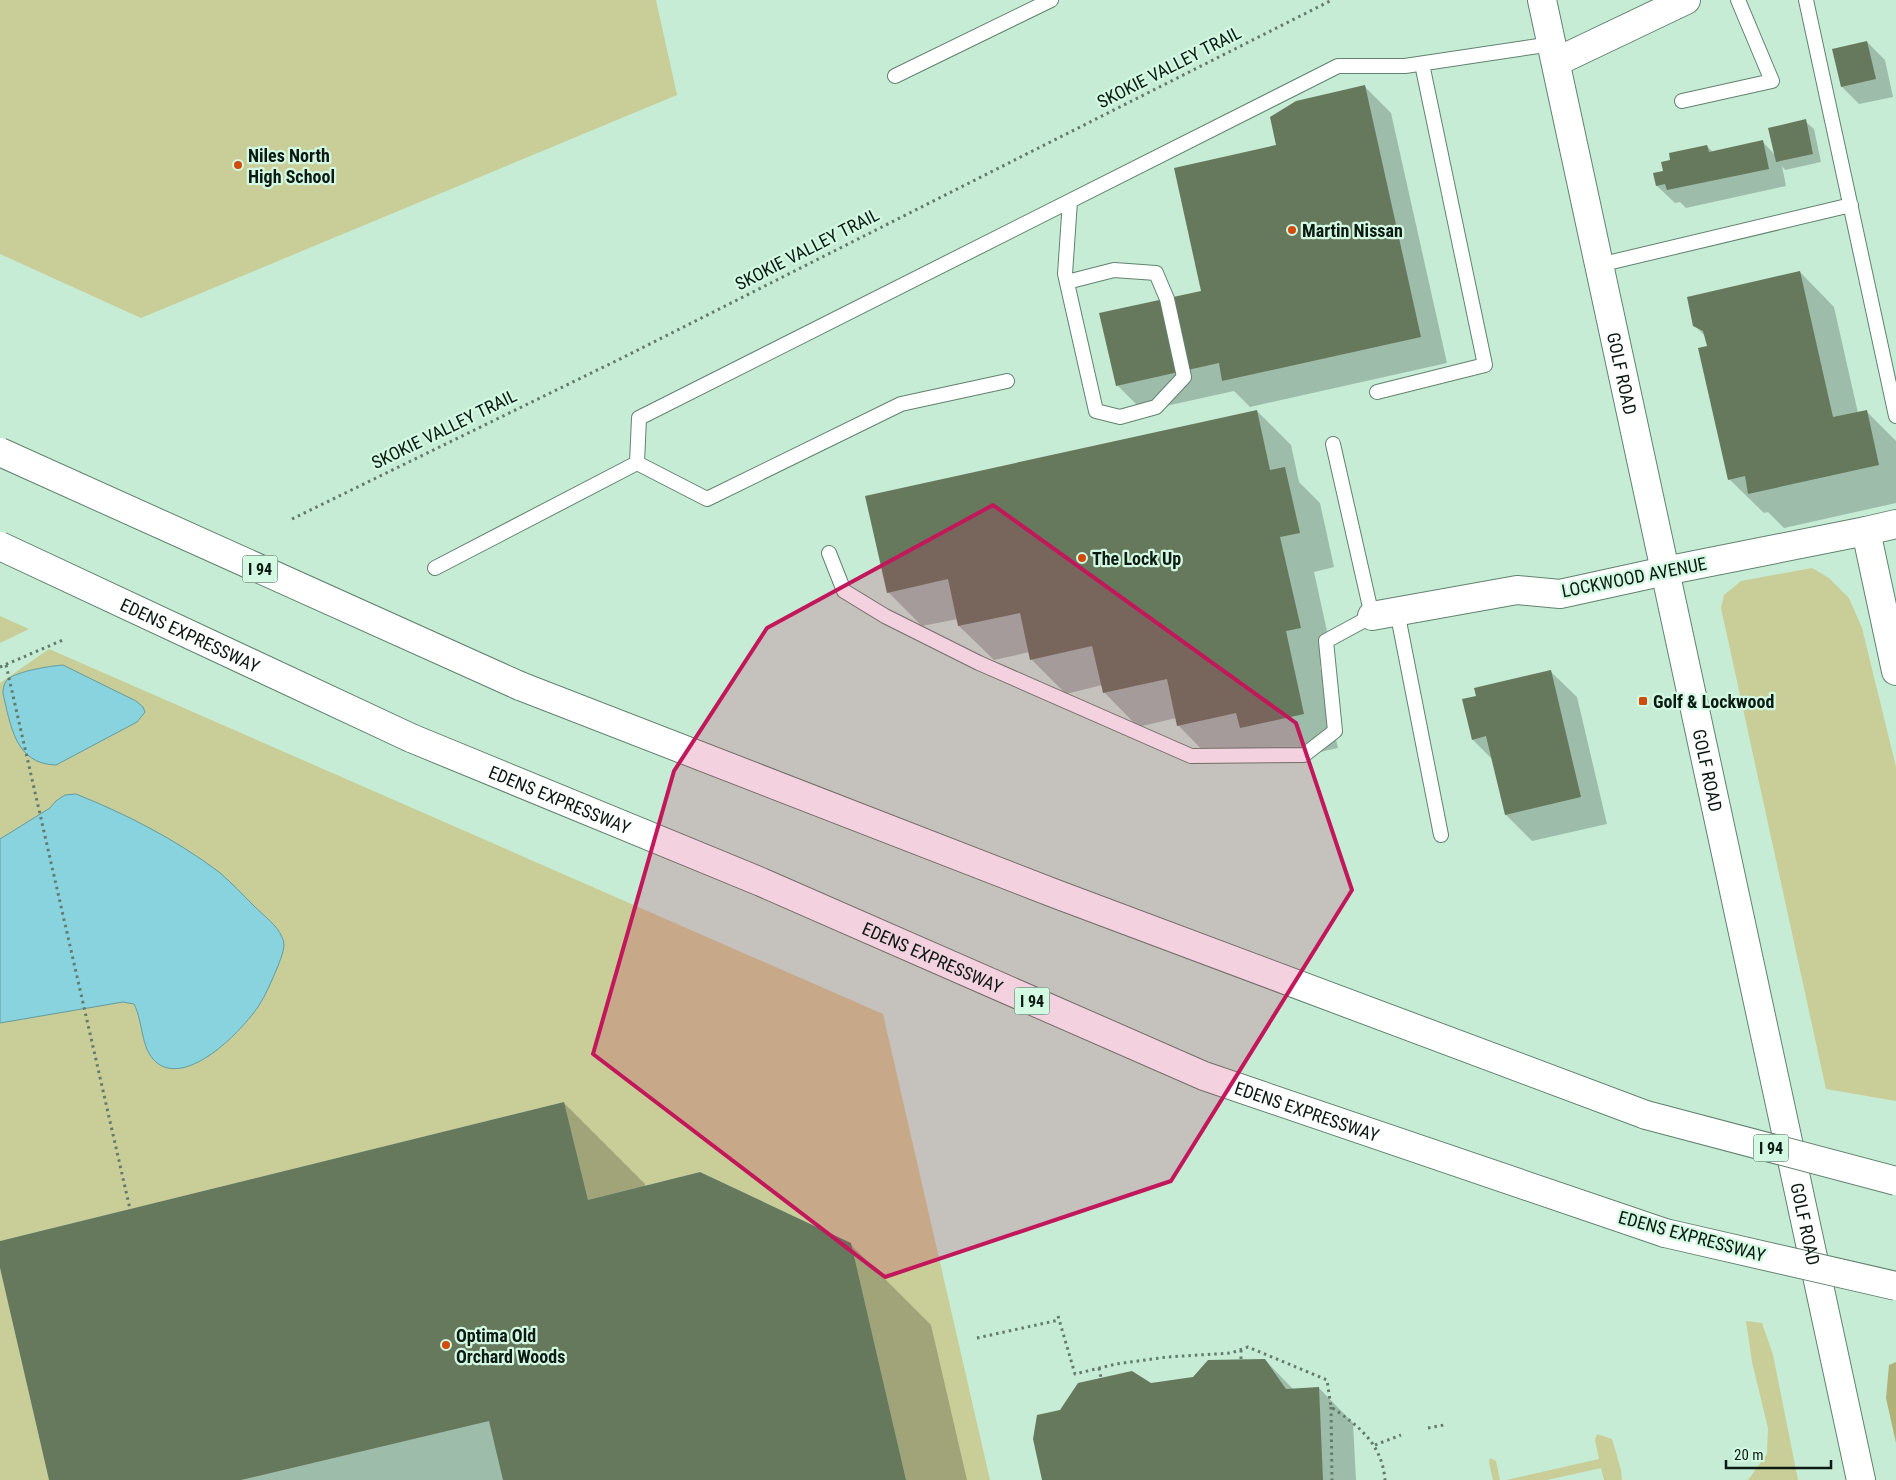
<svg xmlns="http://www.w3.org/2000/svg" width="1896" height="1480" viewBox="0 0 1896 1480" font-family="'Roboto Condensed',sans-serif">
<rect width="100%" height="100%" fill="#c6ecd5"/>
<path fill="#c9cd97" d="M0 0H656L677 95 141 318 0 254Z
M1812 568 1829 578 1849 598 1862 628 1896 767V1101L1826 1089 1721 608 1724 595 1741 581Z
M0 616 29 629 0 643Z
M49 649 883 1014 990 1480H906L851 1243 700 1172 588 1200 564 1102 0 1241V683Z
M0 1268 49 1480H0Z
M1746 1321 1762 1323 1773 1355 1798 1480H1748L1767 1454 1768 1428 1752 1362Z
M1597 1434 1612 1439 1621 1470 1622 1480H1604L1601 1468 1547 1480H1506L1599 1459 1595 1440Z
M1490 1458 1496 1461 1500 1480H1493L1489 1463Z"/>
<path fill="#aeb279" d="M1896 1362V1443L1886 1398 1889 1365Z"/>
<path fill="#88d3dd" stroke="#639ca0" d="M63 665 136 701 143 707 145 712 137 722 56 765C15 764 11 726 3 694 3 688 4 683 8 679 18 671 50 666 63 665Z
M76 794C126 814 175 839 219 872 231 882 243 895 254 906 263 915 277 925 282 937 287 946 281 957 278 966 272 980 266 995 258 1007 242 1030 192 1083 160 1065 140 1053 144 1023 134 1004L123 1002 0 1023V839L50 808 56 801 65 795Z"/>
<path fill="#0003" d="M1867 42 1885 60 1893 97 1859 104 1842 87Z
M1365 87 1391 113 1447 363 1250 407 1234 391 1143 411 1117 385 1202 292 1278 146Z
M1805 121 1814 129 1821 162 1785 170 1782 166 1786 186 1686 208 1680 202 1675 203 1657 186 1664 172 1707 146 1713 152 1763 142 1775 155Z
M1800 272 1834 307 1858 413 1866 411 1896 441V503L1784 528 1768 512 1764 513 1729 479 1708 347 1706 337 1695 326Z
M1257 411 1291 445 1299 482 1320 503 1334 567 1314 572 1334 663 1320 666 1338 748 1275 762 1212 760 1178 725 1176 718 1138 727 1104 692 1102 685 1066 694 1031 659 1030 652 994 660 959 626 958 619 922 626 888 592Z
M1550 671 1577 697 1607 824 1532 841 1506 815 1492 759 1473 740 1477 697Z
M564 1103 645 1184V1187L850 1244 931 1325 967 1480H51L0 1262V1242Z
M1265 1360 1294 1390 1319 1388 1353 1423 1356 1480H1043L1151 1384 1193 1378Z"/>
<path fill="#66795c" d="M1867 41 1876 79 1841 87 1832 49Z
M1365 85 1421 337 1222 381 1219 363 1116 386 1099 313 1201 291 1174 168 1276 145 1270 117 1296 101Z
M1806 119 1813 154 1776 162 1768 128Z
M1763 140 1769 169 1667 190 1665 184 1656 186 1653 173 1663 171 1661 162 1670 160 1669 153 1707 145 1709 152Z
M1800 271 1833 417 1867 410 1879 465 1748 494 1745 476 1728 480 1698 348 1707 346 1703 331 1693 326 1687 297Z
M1257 410 1270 470 1285 467 1300 533 1280 537 1301 628 1286 631 1304 714 1240 728 1236 713 1177 726 1167 679 1103 693 1092 646 1030 660 1020 613 958 626 948 579 887 593 865 496Z
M1551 670 1581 797 1505 815 1486 736 1472 740 1462 699 1476 696 1474 688Z
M564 1102 588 1200 700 1172 851 1243 906 1480H503L489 1421 241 1480H49L0 1268V1241Z
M1265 1359 1286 1389 1319 1387 1323 1480H1042L1033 1439 1037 1415 1060 1410 1078 1383 1132 1371 1151 1383 1193 1377 1208 1360Z"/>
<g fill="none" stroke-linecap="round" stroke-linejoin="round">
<g stroke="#61836f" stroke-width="16">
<path id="service" d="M1806 0 1896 416
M895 76 1051 0
M1682 101 1772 81 1738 0
M1599 265 1851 205
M1067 282 1114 270 1156 273 1167 299 1184 377 1156 407 1120 417 1096 411 1065 274 1070 201
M1007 381 901 404 707 499 637 463 639 418 1338 66H1405L1552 44
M1377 392 1485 365 1422 64
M829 553 844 591 885 616 979 663 1191 756 1304 755 1335 731 1326 641 1372 616 1333 444
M435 568 637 463
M1397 611 1441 835"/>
</g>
<g stroke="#61836f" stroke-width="30">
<path id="minor" d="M1556 62 1686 0
M1866 531 1896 524
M1372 616 1517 590 1560 594 1665 571"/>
</g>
<g stroke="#61836f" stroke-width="30">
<path id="tertiary" d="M1665 571 1866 531 1896 671"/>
</g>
<g stroke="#61836f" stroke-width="30">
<g id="secondary">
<path id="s1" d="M1542 0 1861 1480"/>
</g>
</g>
<g stroke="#61836f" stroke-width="30">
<g id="motorway">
<path d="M520 686 1056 894 1646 1115"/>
<path id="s2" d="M411 738 761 882 1204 1076 1665 1233"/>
</g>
</g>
<path stroke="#627b6c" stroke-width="3" stroke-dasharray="2.5 4" stroke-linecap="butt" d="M292 519 624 357 1332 0
M6 665 130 1209
M0 667 63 640
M1058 1316 1075 1374 1116 1364 1167 1357 1231 1353 1248 1347 1327 1380 1331 1407C1359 1426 1382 1444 1385 1480
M977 1338 1059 1320
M1241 1359V1349
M1099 1368 1101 1378
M1331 1407 1332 1480
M1428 1428 1444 1425
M1375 1445 1401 1435"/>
<use href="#service" stroke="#fff" stroke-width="14"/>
<use href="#minor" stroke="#fff" stroke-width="28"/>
<use href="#tertiary" stroke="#fff" stroke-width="28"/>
<use href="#secondary" stroke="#fff" stroke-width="28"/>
<use href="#motorway" stroke="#fff" stroke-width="28"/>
<g stroke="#61836f" stroke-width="30" stroke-linecap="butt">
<g id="motorway-bridge">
<path d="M0 452 520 686"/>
<path id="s3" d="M0 546 411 738"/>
<path d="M1646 1115 1896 1181"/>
<path d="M1665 1233 1896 1286"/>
</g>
</g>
<use href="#motorway-bridge" stroke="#fff" stroke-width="28"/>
</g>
<path fill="#c2185b" fill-opacity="0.2" stroke="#c2185b" stroke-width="4" stroke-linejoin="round" d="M993 505 1296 723 1352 890 1171 1181 885 1277 593 1054 674 771 767 628Z"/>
<g fill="#d14b0b" stroke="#d3f9e2" stroke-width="2">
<circle cx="238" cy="165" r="5"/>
<circle cx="1292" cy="230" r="5"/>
<circle cx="1082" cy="558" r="5"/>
<rect x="1638" y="696" width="10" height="10" rx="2.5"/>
<circle cx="446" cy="1345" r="5"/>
</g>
<g text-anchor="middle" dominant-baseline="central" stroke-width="4.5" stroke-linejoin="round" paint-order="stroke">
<g fill="#d3f9e2" stroke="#485d51" stroke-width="1">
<rect x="242.5" y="555.5" width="35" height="27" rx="4"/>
<rect x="1014.5" y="987.5" width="35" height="27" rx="4"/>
<rect x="1753.5" y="1134.5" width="35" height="27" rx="4"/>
</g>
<g font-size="16" font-weight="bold" fill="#0c1a13">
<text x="260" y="569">I 94</text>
<text x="1032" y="1001">I 94</text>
<text x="1771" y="1148">I 94</text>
</g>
<g font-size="18" fill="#0c1a13" stroke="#d3f9e2">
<text transform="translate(1169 67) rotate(-27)">SKOKIE VALLEY TRAIL</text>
<text transform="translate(807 249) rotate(-27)">SKOKIE VALLEY TRAIL</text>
<text stroke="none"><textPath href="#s1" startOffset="382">GOLF ROAD</textPath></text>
<text transform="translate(444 429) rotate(-26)">SKOKIE VALLEY TRAIL</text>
<text transform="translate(1634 577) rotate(-11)">LOCKWOOD AVENUE</text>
<text stroke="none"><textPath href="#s3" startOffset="210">EDENS EXPRESSWAY</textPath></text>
<text stroke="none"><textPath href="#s1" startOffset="788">GOLF ROAD</textPath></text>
<text stroke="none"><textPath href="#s2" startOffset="161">EDENS EXPRESSWAY</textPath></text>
<text stroke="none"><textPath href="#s2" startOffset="566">EDENS EXPRESSWAY</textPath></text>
<text stroke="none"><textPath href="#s2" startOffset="971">EDENS EXPRESSWAY</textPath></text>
<text stroke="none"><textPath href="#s1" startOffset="1252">GOLF ROAD</textPath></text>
<text transform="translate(1692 1236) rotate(15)">EDENS EXPRESSWAY</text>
</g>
<g font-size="18" font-weight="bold" fill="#0c1a13" stroke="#d3f9e2" text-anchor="start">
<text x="248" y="155">Niles North<tspan x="248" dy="21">High School</tspan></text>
<text x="1302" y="230">Martin Nissan</text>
<text x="1092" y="558">The Lock Up</text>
<text x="1653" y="701">Golf &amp; Lockwood</text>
<text x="456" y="1335">Optima Old<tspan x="456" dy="21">Orchard Woods</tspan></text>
</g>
</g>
<path d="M1726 1460v8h105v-8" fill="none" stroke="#0c1a13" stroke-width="2.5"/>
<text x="1734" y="1460" font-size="15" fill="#0c1a13" stroke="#d3f9e2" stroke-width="4" paint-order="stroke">20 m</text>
</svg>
